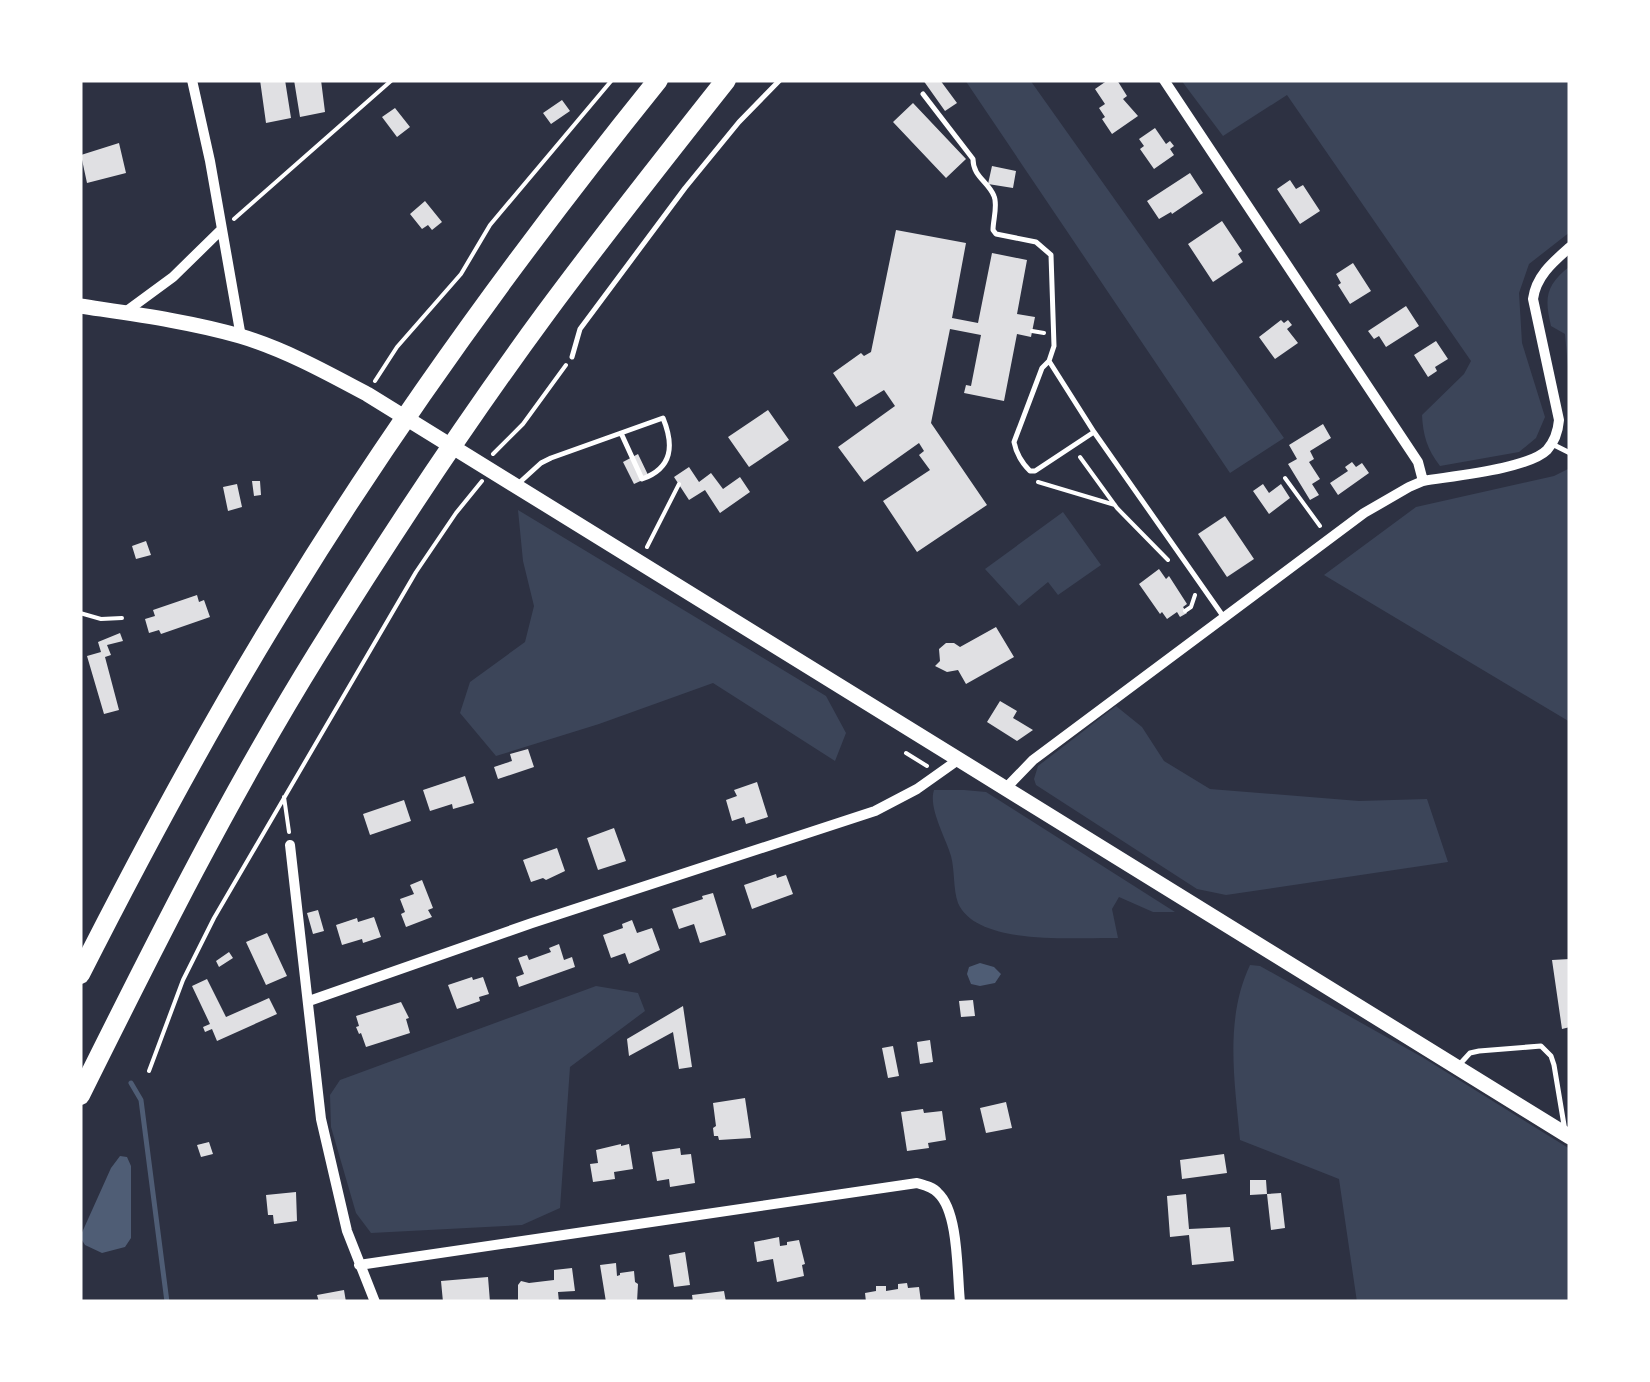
<svg xmlns="http://www.w3.org/2000/svg" width="1650" height="1382" viewBox="0 0 1650 1382" font-family="Ubuntu,sans-serif">
<rect width="100%" height="100%" fill="#2d3142"/>
<path fill="#3c4559" d="M965 80H1030L1284 438 1230 473Z
M1181 80H1570V232L1529 264 1519 293 1522 343 1545 417 1536 438 1519 452 1440 466C1427 449 1423 435 1422 415L1464 374 1471 361 1287 95 1223 136Z
M1570 266V389L1565 334 1551 326C1544 297 1546 285 1570 266Z
M1570 468V722L1324 575 1416 507 1554 476Z
M518 510 826 696 846 733 835 761 713 683 599 724 496 756 460 713 470 682 525 642 534 606 523 561Z
M1063 512 1101 565 1058 595 1048 582 1019 606 985 569Z
M1116 706 1142 727 1164 761 1210 789 1359 801 1427 799 1448 862 1226 895 1197 889 1036 785 1034 779 1038 766Z
M934 790H964L986 792 1175 912H1153L1119 897 1112 909 1118 938C1077 937 977 947 958 903 953 889 955 871 951 856 946 838 928 808 934 790Z
M1250 965 1260 966 1422 1057 1570 1149V1302H1357L1339 1179 1240 1140C1235 1083 1224 1020 1250 965Z
M596 986 638 993 645 1011 570 1067 560 1208 522 1225 371 1233 356 1213 331 1127 330 1095 340 1080Z"/>
<path fill="#4f5d75" d="M980 963 994 967 1001 974 995 983 980 986 971 984 967 974 969 967Z
M120 1156 127 1157 131 1166V1238L125 1247 102 1253 85 1245 80 1237 111 1168Z"/>
<g fill="none" stroke-linecap="round" stroke-linejoin="round">
<path stroke="#4f5d75" stroke-width="5" d="M131 1083 141 1100 167 1302"/>
</g>
<path fill="#e0e0e3" d="M260 80H285L291 118 266 123Z
M294 80H321L325 112 300 117Z
M923 80H940L957 103 945 111Z
M1108 80H1117L1127 96 1123 99 1138 116 1112 134 1102 119 1105 117 1099 108 1105 104 1095 89Z
M562 100 570 111 551 124 543 113Z
M913 103 966 159 946 178 893 122Z
M395 108 410 127 397 137 382 117Z
M1155 128 1166 144 1170 141 1174 146 1170 149 1174 155 1154 169 1140 149 1144 146 1139 139Z
M119 143 126 173 87 183 81 155Z
M992 166 1016 171 1013 188 988 184Z
M1190 173 1203 193 1172 214 1171 212 1159 219 1147 201Z
M1290 180 1296 189 1303 185 1320 211 1300 224 1277 189Z
M425 201 442 222 432 230 428 225 422 229 410 214Z
M1222 221 1242 251 1238 254 1243 262 1213 282 1188 244Z
M896 230 966 243 952 318 978 323 992 253 1027 260 1017 314 1035 317 1031 337 1017 334 1004 401 964 393 966 385 971 386 981 335 950 329 931 423 987 505 917 552 883 501 930 470 919 455 924 451 919 443 864 482 838 447 895 406 884 390 856 407 833 373 861 353 864 356 871 352Z
M1353 263 1371 291 1350 304 1338 285 1341 283 1336 274Z
M1406 306 1419 326 1386 347 1379 336 1374 339 1368 331Z
M1281 320 1284 323 1288 320 1292 325 1287 329 1298 343 1275 359 1259 337Z
M1436 341 1448 359 1435 367 1437 371 1428 377 1414 355Z
M768 410 789 440 749 467 728 437Z
M1323 424 1331 438 1310 451 1314 459 1309 462 1320 479 1312 484 1319 495 1310 500 1288 464 1297 459 1289 445Z
M638 454 649 477 634 484 623 462Z
M1352 462 1356 467 1362 463 1369 473 1338 495 1330 483 1348 471 1345 467Z
M689 467 699 482 711 473 723 489 740 477 750 492 720 513 705 490 689 500 674 477Z
M252 481H260L261 495 254 496Z
M237 484 242 507 228 511 223 487Z
M1263 484 1269 493 1281 484 1290 498 1269 514 1253 491Z
M1225 516 1254 559 1227 577 1198 534Z
M146 541 151 555 136 559 132 546Z
M1159 569 1166 579 1169 576 1187 604 1183 607 1187 613 1180 617 1177 612 1167 619 1162 612 1160 614 1139 584Z
M197 595 199 602 204 600 210 617 161 634 159 630 149 633 145 619 155 616 153 610Z
M996 627 1014 657 966 684 958 670 947 672 935 666 940 661 939 649 946 643H954L960 647Z
M120 633 123 641 107 645 111 655 105 657 119 710 104 714 87 656 101 652 98 642Z
M1000 701 1017 711 1013 718 1033 730 1017 741 987 722Z
M528 749 534 767 498 779 494 767 512 761 510 754Z
M465 776 474 803 453 809 452 804 430 811 423 790Z
M757 782 768 817 746 824 744 817 732 821 726 800 737 796 734 790Z
M404 800 411 821 370 835 363 814Z
M614 828 626 861 598 870 587 838Z
M557 848 565 871 546 880 543 878 531 882 523 860Z
M776 874 777 878 786 875 793 894 752 909 744 885Z
M422 880 433 908 428 910 432 917 406 927 401 914 405 912 400 899 414 894 410 885Z
M713 893 726 935 700 943 694 924 679 929 672 909 703 899 702 896Z
M318 910 324 931 313 934 307 913Z
M374 917 381 937 363 943 362 939 342 945 336 925 357 918 358 922Z
M632 920 637 933 652 928 660 950 629 964 625 953 611 958 603 935 623 928 622 924Z
M267 933 287 976 266 985 246 942Z
M559 944 564 960 572 957 575 967 519 987 516 977 524 974 518 958 527 955 529 960 551 952 549 948Z
M229 952 233 958 219 967 216 961Z
M1570 959V1027L1562 1029 1552 960Z
M472 977 473 980 483 977 489 994 479 997 480 1001 457 1009 448 985Z
M207 979 226 1017 269 998 277 1014 217 1041 212 1029 205 1032 203 1027 210 1024 192 986Z
M973 1000 975 1016 961 1017 959 1001Z
M401 1002 409 1018 406 1019 410 1033 366 1047 361 1033 359 1034 356 1027 359 1026 356 1016Z
M683 1006 692 1067 679 1069 673 1032 629 1056 627 1039Z
M930 1040 933 1062 920 1064 917 1042Z
M893 1046 899 1076 888 1078 882 1048Z
M745 1098 751 1138 719 1140 718 1136H714L713 1128 716 1126 713 1103Z
M1006 1102 1012 1128 986 1133 980 1108Z
M923 1109 924 1113 942 1111 946 1140 928 1143 929 1148 907 1151 901 1112Z
M209 1142 213 1154 201 1157 197 1145Z
M621 1144V1146L629 1144 633 1169 614 1172 615 1179 593 1182 590 1164 598 1163 596 1150Z
M680 1148 681 1155 691 1154 695 1183 670 1187 669 1179 657 1181 652 1152Z
M1224 1154 1227 1173 1182 1179 1180 1160Z
M1250 1180H1266L1267 1194 1250 1195Z
M296 1192 297 1221 274 1224 273 1215H268L266 1195Z
M1281 1193 1285 1228 1271 1230 1267 1194Z
M1186 1194 1189 1229 1230 1227 1234 1261 1192 1265 1189 1235 1170 1237 1167 1196Z
M779 1237 780 1246 787 1245V1242L799 1240 805 1264 802 1265 804 1276 777 1282 773 1259 757 1262 754 1242Z
M685 1252 690 1285 674 1287 669 1255Z
M616 1263 617 1276 620 1275V1273L634 1271 635 1282 638 1284 637 1302H606L600 1265Z
M572 1268 575 1291 558 1292 559 1302 518 1301V1285L521 1281 529 1283 554 1280V1270Z
M488 1277 490 1302H443L441 1281Z
M907 1283 908 1288 919 1287 921 1302H866L865 1293 876 1291V1286H886V1291L898 1289V1284Z
M344 1290 346 1302H319L317 1295Z
M724 1291 726 1302H693L692 1295Z"/>
<g fill="none" stroke-linecap="round" stroke-linejoin="round">
<path stroke="#fff" stroke-width="4" d="M234 219 392 80
M1032 331 1044 333
M375 381 397 347 461 274 490 225 612 80
M493 454 523 424 566 365
M1080 457 1117 508 1168 560
M1285 478 1320 526
M1038 482 1115 505
M647 547 679 484
M1185 611 1191 607 1195 595
M80 613 101 619 122 618
M906 753 927 766
M284 797 289 832
M149 1071 183 980 214 918 416 572 456 513 482 481"/>
<path stroke="#fff" stroke-width="5" d="M923 94 973 159C973 177 988 181 994 196 998 205 993 220 993 230L996 234 1036 242 1051 255 1054 346 1049 361 1042 368 1014 442C1016 453 1022 463 1030 471H1035L1094 432
M572 357 580 329 685 188 739 122 780 80
M1049 361 1094 432 1223 616
M1552 444 1570 453
M519 483 541 463 551 458 663 418C674 445 673 468 642 479L621 433
M1459 1065 1470 1053 1479 1051 1541 1046 1551 1056 1554 1065 1565 1131"/>
<path stroke="#fff" stroke-width="10" d="M192 80 210 161 241 337
M1164 80 1418 462 1423 481
M124 313 173 277 222 229
M1005 789 1033 760 1364 513 1409 487 1423 481C1452 476 1528 469 1547 450 1555 441 1558 432 1559 420L1533 299C1536 276 1553 262 1570 247
M290 845 321 1119 347 1231 375 1302
M309 1001 532 923 875 811 917 789 958 760
M359 1265 917 1183C924 1185 933 1187 938 1193 959 1212 957 1275 960 1302"/>
<path stroke="#fff" stroke-width="15" d="M80 306C133 314 188 321 240 336 284 349 326 372 367 394L1570 1137"/>
<path stroke="#fff" stroke-width="20" d="M80 974C145 846 213 719 289 597 400 416 525 245 658 80
M80 1095C154 946 229 796 317 654 389 538 464 424 545 314 604 234 665 157 726 80"/>
</g>
<rect width="1650" height="1382" fill="none" stroke="#ffffff" stroke-width="165"/>
</svg>
